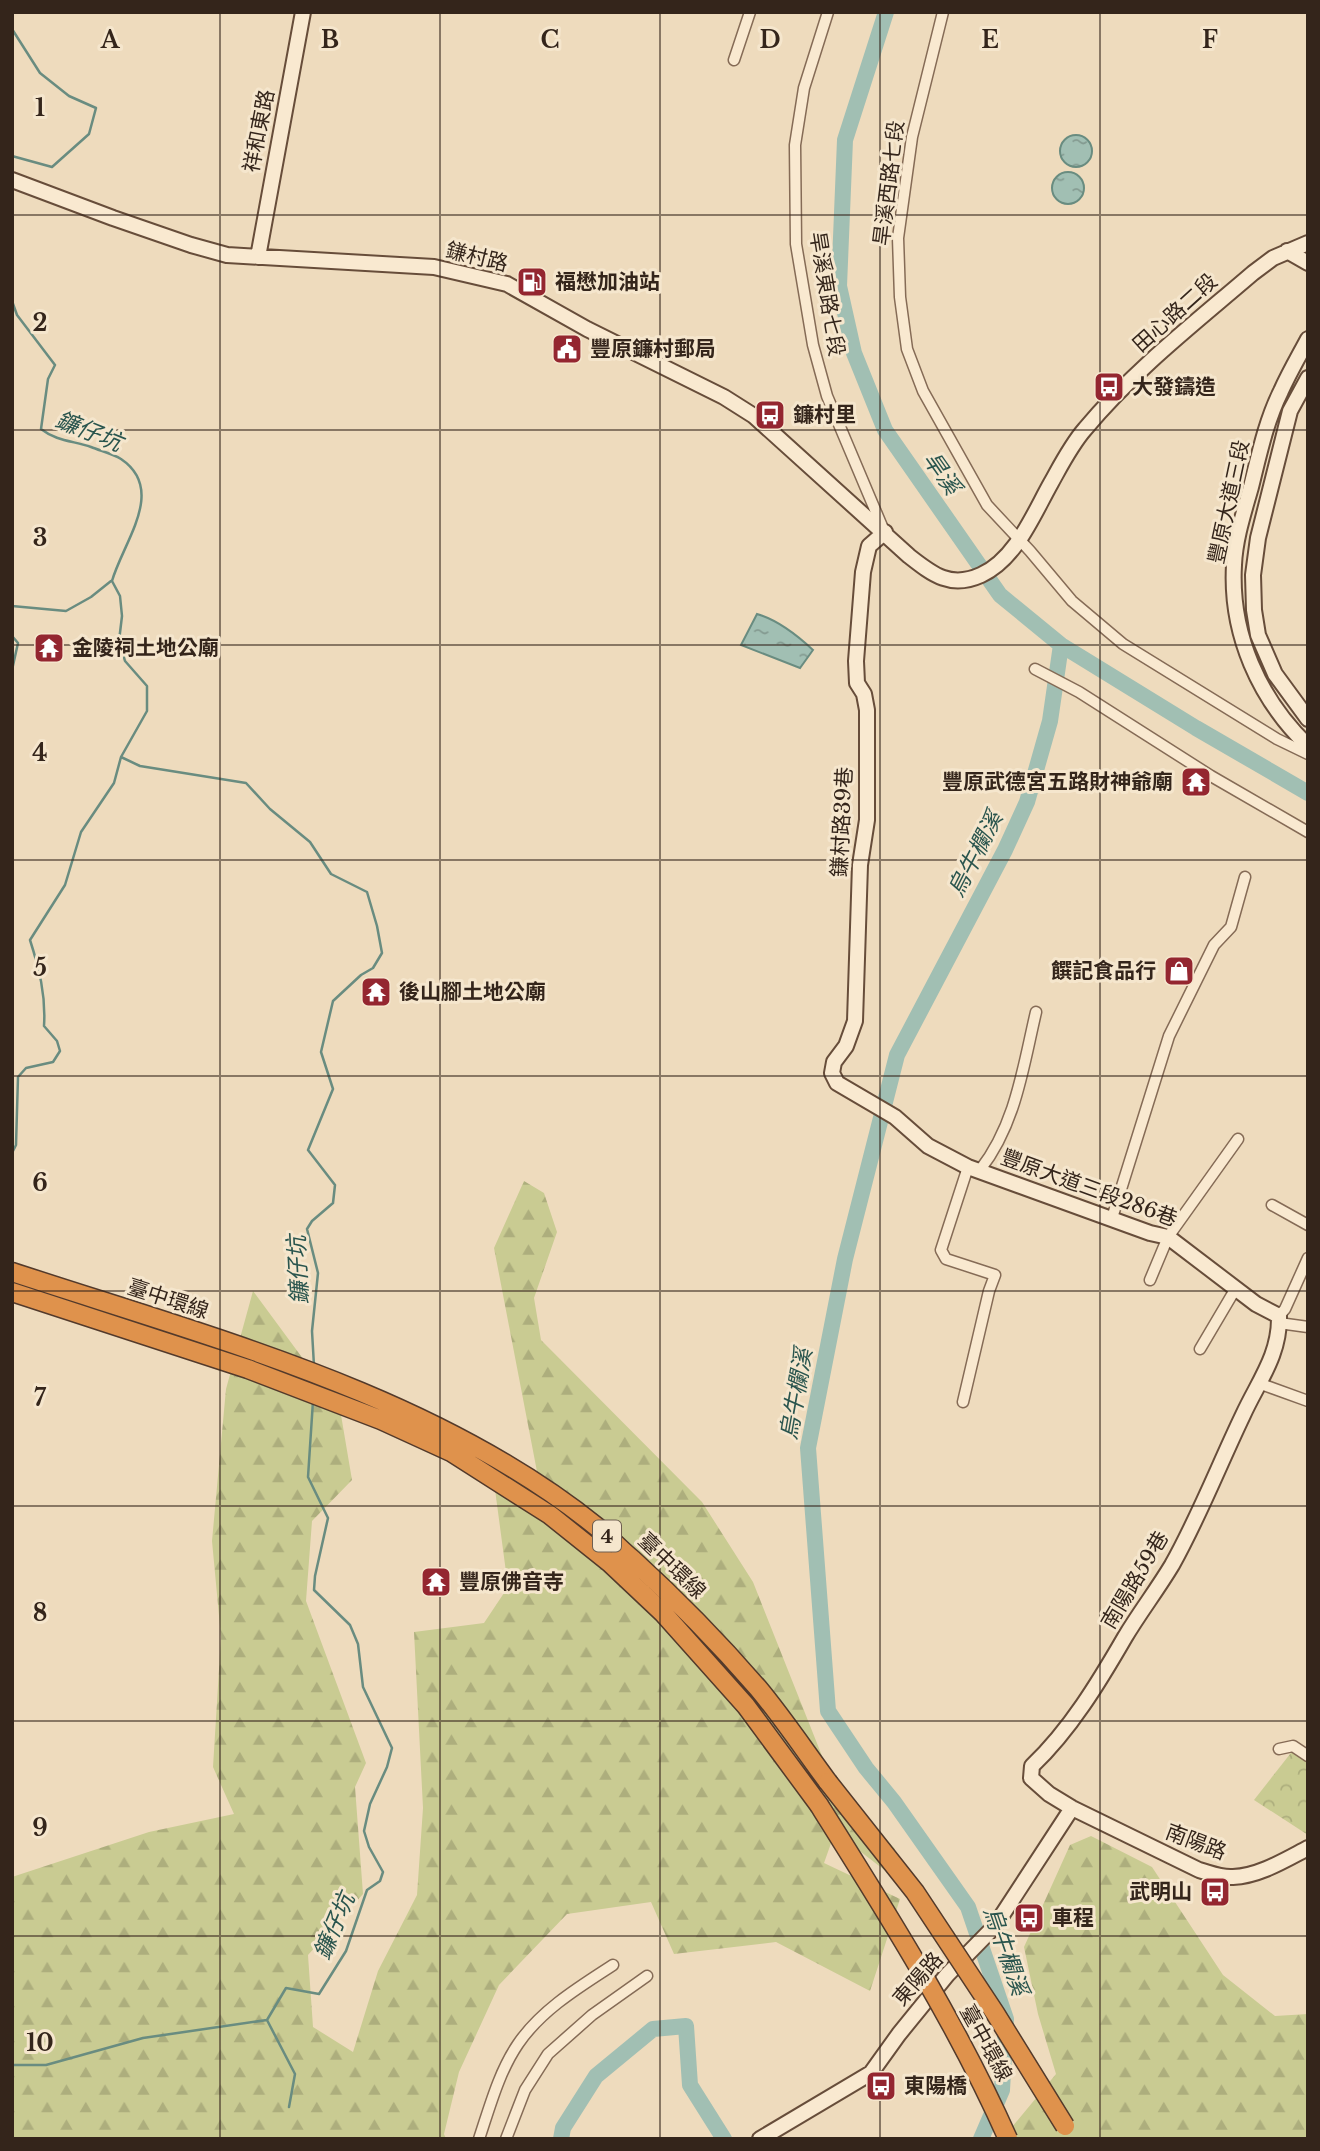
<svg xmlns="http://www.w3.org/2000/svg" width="1320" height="2151" viewBox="0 0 1320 2151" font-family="'Libre Baskerville','Noto Sans TC',serif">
<defs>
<pattern id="forest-firs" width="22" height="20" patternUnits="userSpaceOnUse" patternTransform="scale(1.75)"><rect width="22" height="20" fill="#c9cb92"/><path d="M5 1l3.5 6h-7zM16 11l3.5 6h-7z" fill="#adae7d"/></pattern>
<pattern id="park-crowns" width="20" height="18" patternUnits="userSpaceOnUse" patternTransform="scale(1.75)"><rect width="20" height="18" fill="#c9cb92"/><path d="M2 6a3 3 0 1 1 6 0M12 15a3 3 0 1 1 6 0" fill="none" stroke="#adae7d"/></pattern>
<pattern id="water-ripples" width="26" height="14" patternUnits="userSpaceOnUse" patternTransform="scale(1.75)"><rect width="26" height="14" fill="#a1bfb3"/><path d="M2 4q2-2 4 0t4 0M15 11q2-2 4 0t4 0" fill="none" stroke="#849b91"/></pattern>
</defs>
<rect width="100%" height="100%" fill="#eedbbd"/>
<path fill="url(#forest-firs)" d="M524 1181 544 1193 557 1232 534 1298 541 1340 702 1502 753 1582 830 1776 895 1849 887 1872 835 1832 824 1863 900 1899 870 1991 776 1942 674 1954 651 1902 567 1914 499 1985 459 2072 444 2134 446 2139H12V1877L149 1832 234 1814 213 1767 221 1637 212 1541 226 1389 253 1291 340 1409 352 1480 312 1521 306 1601 366 1763 355 1787 363 1894 308 1955 313 2027 353 2052 378 1971 417 1895 423 1808 414 1632 484 1623 508 1587 494 1482H539L494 1248Z
M1091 1836 1152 1867 1223 1975 1275 2016 1308 2014V2139H1002L1056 2074 1038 2014 1024 1947 1070 1845Z"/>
<path fill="url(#park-crowns)" d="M1294 1749 1308 1758V1835L1254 1800Z"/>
<path fill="url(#water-ripples)" stroke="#698c80" stroke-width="2" d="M1060 151a16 16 0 1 1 32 0a16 16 0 1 1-32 0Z
M1052 188a16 16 0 1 1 32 0a16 16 0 1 1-32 0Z
M757 614C778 620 797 635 813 650L800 668 741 645Z"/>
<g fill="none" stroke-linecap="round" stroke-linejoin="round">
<path stroke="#698c80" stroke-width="2.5" d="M12 29 40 73 69 96 96 108 89 134 52 167 12 156
M12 301 17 315 55 365 48 379 41 429C56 441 74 441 91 447 101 451 113 454 121 459 167 490 123 542 112 581L120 596 122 616 119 641 125 661 147 686V711L121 757 140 766 246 783 270 809 310 842 331 874 367 892 377 926 382 953 373 968 361 975 333 1001 321 1052 333 1089 308 1150 335 1185 333 1203 312 1221 307 1229 318 1273 312 1331 314 1366
M12 606 66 611 91 597 111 581
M12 636 18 643 12 670
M12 1153 16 1145 18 1077 26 1068 53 1062 60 1051 57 1041 44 1026C46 995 39 968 30 940L65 885 81 832 114 783 121 757
M267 2020 286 1988 319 1994 346 1951 367 1890 380 1881 383 1872 369 1847 364 1831 370 1804 387 1767 392 1748 363 1687 358 1644 350 1625 314 1590 315 1576 328 1518 308 1477 313 1401
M267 2020 295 2074 289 2107
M12 2065H46L143 2038 267 2020"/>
<path stroke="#a1bfb3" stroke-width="16" d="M886 12 845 140 839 286 854 353 885 430 1000 595 1061 645 1196 728 1308 793
M561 2139 563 2128 596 2076 653 2029 686 2026 690 2085 724 2139
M981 2139 1002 2090 1006 2019 968 1907 894 1802 866 1768 828 1711 808 1448 845 1259 897 1055 1005 850 1027 802 1050 721 1061 645"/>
<g stroke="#856b56" stroke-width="13">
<path id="street" d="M828 12 804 88 795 145 796 244 813 345 827 396 884 531
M943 12 912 137 898 238 900 297 907 349 923 391 987 505 1030 551 1072 601 1123 644 1277 739 1308 754
M734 60 750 12
M1035 669 1079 692 1211 776 1308 832
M980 1170C1016 1124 1023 1067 1036 1012
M1272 1205 1308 1225
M1112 1218 1169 1036 1214 945 1231 927 1245 877
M1150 1280 1168 1237 1238 1139
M1279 1316 1285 1309 1308 1258
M1279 1323 1308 1327
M1200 1349 1236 1288
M1261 1384 1308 1401
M963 1402 989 1291 995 1275 946 1259 941 1250 968 1167
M1279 1749 1293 1746 1308 1756
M479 2139C490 2106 499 2072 518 2044 541 2010 579 1987 613 1965
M506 2139 525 2090 548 2054 592 2015 647 1976"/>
</g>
<g stroke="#674d3a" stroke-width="18">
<path id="secondary" d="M12 180 113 218 191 245 227 255 434 267 507 284 587 329 724 397 754 416 909 556C932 574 950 589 981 575 1016 559 1033 515 1051 483 1061 465 1071 445 1085 429 1133 371 1196 322 1253 273L1273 258 1308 243
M1287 251 1308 263
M258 257 303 12
M1308 339C1299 356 1289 373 1281 391 1266 421 1259 455 1251 487 1244 512 1235 539 1234 565 1230 634 1259 699 1308 746
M1308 378 1290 411 1258 538 1253 575 1254 610 1258 635 1275 674 1308 719
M885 532 869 546 863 572 856 661 857 683 864 694 867 710V820L860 865 855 1021 846 1046 834 1062 832 1073 837 1083 895 1117 928 1146 968 1167 1150 1233 1168 1237 1256 1304 1279 1316C1280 1355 1258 1382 1243 1415 1219 1465 1199 1517 1172 1565 1157 1590 1140 1612 1125 1637 1099 1682 1070 1730 1032 1766L1031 1778 1049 1794 1072 1808 1199 1870C1210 1873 1221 1878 1233 1877 1259 1876 1285 1860 1308 1848
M760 2139 871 2073 899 2034 947 1975 995 1926 1072 1808"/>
</g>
<g stroke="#533a2b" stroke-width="21">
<path id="highway" d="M12 1272C209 1337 434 1395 597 1527 609 1537 620 1549 632 1559 677 1600 719 1643 758 1688 783 1718 805 1751 828 1782
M12 1292 248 1369 381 1420 451 1452 550 1515 610 1563 663 1613 746 1706 819 1805"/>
</g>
<use href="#street" stroke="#f9e9d0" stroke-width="10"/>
<use href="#secondary" stroke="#f9e9d0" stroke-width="14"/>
<use href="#highway" stroke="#df924c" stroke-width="18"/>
<g stroke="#533a2b" stroke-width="21" stroke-linecap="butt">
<path id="highway-bridge" d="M828 1782 915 1892 995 2013 1065 2126
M819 1805C887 1913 956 2022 1008 2139"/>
</g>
<use href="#highway-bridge" stroke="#df924c" stroke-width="18"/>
</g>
<path fill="none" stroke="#34251b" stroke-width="2" stroke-opacity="0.55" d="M220 12V2139M440 12V2139M660 12V2139M880 12V2139M1100 12V2139M12 215H1308M12 430H1308M12 645H1308M12 860H1308M12 1076H1308M12 1291H1308M12 1506H1308M12 1721H1308M12 1936H1308"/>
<defs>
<g id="fuel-square" transform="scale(1.575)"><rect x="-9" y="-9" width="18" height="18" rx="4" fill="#942630" stroke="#f5e6cd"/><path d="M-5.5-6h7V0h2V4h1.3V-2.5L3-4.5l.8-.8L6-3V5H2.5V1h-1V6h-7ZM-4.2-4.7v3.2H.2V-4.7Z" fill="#fff"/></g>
<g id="civic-square" transform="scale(1.575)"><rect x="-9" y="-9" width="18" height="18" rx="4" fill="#942630" stroke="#f5e6cd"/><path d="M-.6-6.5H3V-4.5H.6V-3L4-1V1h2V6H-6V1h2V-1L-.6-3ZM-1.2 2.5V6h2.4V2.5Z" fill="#fff"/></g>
<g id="bus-square" transform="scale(1.575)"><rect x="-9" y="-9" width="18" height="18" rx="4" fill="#942630" stroke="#f5e6cd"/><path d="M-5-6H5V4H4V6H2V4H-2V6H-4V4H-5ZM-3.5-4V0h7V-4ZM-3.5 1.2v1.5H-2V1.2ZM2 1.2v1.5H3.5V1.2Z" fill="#fff"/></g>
<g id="temple-square" transform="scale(1.575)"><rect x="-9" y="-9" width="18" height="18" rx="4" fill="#942630" stroke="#f5e6cd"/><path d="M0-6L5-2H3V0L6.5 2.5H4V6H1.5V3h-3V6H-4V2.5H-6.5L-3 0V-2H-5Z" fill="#fff"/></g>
<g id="shop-square" transform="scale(1.575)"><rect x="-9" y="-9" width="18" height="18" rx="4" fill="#942630" stroke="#f5e6cd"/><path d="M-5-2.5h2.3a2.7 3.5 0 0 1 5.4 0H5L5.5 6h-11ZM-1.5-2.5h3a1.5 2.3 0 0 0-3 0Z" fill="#fff"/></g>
</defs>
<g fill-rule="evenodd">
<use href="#fuel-square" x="532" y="282"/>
<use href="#civic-square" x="567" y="349"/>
<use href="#bus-square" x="1109" y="387"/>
<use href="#bus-square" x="770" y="415"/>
<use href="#temple-square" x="49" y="648"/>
<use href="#temple-square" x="1196" y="782"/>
<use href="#shop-square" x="1179" y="971"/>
<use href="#temple-square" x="376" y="992"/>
<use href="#temple-square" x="436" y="1582"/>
<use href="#bus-square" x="1215" y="1892"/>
<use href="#bus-square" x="1029" y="1918"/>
<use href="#bus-square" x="881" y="2086"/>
</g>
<g text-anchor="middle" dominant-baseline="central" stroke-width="6" stroke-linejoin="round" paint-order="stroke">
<rect fill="#f5e6cd" stroke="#6e5f50" stroke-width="2" x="593" y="1520.5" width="28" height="31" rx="5"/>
<g font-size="19" font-weight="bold" fill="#34251b">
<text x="607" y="1536">4</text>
</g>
<g font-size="21" fill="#34251b" stroke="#f5e6cd">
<text transform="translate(259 131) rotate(-79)">祥和東路</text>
<text transform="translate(889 183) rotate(-83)">旱溪西路七段</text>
<text transform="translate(477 257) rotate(14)">鎌村路</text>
<text transform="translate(827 294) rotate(81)">旱溪東路七段</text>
<text transform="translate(1175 313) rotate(-42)">田心路二段</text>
<text transform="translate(1229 502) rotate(-78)">豐原大道三段</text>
<text transform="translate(842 822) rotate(-87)">鎌村路39巷</text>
<text transform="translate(1089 1188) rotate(20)">豐原大道三段286巷</text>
<text transform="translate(168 1299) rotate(18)">臺中環線</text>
<text transform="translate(672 1566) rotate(44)">臺中環線</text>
<text transform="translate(1135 1580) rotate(-59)">南陽路59巷</text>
<text transform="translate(1196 1842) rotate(21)">南陽路</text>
<text transform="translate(918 1979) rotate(-49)">東陽路</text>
<text transform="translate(986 2043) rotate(61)">臺中環線</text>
</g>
<g font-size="21" font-weight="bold" fill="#34251b" stroke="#f5e6cd" text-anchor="start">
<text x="555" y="282">福懋加油站</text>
<text x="590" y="349">豐原鐮村郵局</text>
<text x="1132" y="387">大發鑄造</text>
<text x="793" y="415">鐮村里</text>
<text x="72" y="648">金陵祠土地公廟</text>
<text x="1173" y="782" text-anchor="end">豐原武德宮五路財神爺廟</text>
<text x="1156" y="971" text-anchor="end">饌記食品行</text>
<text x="399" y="992">後山腳土地公廟</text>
<text x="459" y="1582">豐原佛音寺</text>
<text x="1192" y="1892" text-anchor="end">武明山</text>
<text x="1052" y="1918">車程</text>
<text x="904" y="2086">東陽橋</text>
</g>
<g font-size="23" font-style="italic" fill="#2a554e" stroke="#f5e6cd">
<text transform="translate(89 431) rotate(22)">鐮仔坑</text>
<text transform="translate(942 473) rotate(55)">旱溪</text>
<text transform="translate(975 854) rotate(-63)">烏牛欄溪</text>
<text transform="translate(298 1270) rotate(-93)">鐮仔坑</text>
<text transform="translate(796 1394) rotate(-80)">烏牛欄溪</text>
<text transform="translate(334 1926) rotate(-67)">鐮仔坑</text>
<text transform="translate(1006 1951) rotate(71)">烏牛欄溪</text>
</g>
</g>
<g font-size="23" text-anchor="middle" font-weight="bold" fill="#34251b" stroke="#f5e6cd" stroke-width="6" stroke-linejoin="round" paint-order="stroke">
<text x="110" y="48">A</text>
<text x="330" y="48">B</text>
<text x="550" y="48">C</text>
<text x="770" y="48">D</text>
<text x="990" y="48">E</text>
<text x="1210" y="48">F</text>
<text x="40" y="116">1</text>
<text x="40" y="331">2</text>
<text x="40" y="546">3</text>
<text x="40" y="761">4</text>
<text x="40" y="976">5</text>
<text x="40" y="1191">6</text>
<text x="40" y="1406">7</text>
<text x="40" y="1621">8</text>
<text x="40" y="1836">9</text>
<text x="40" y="2051">10</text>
</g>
<rect width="1320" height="2151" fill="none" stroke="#34251b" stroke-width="28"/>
</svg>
